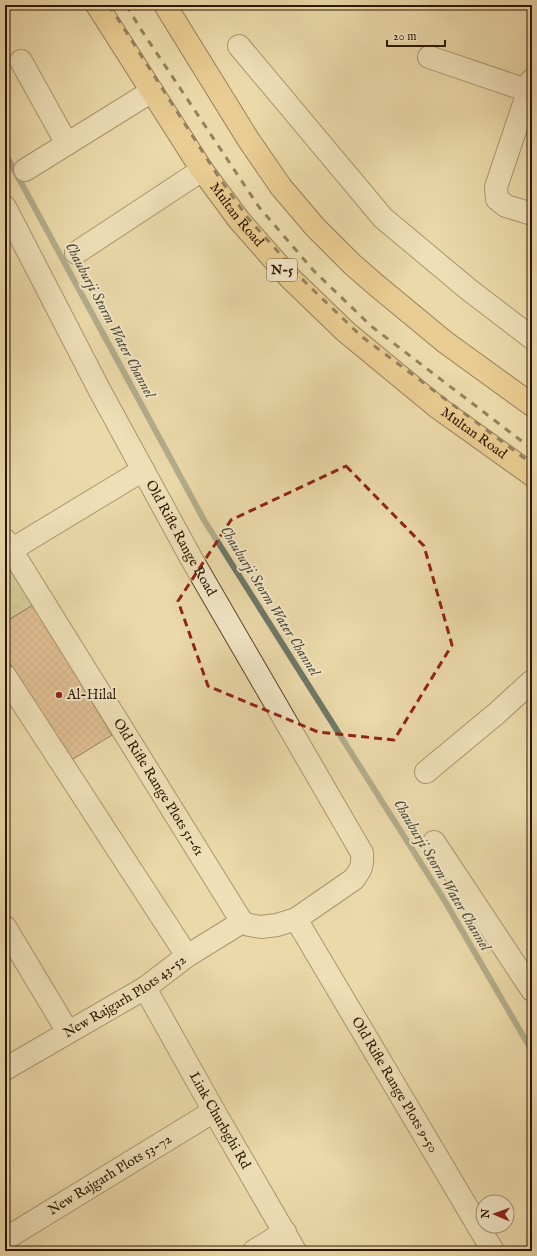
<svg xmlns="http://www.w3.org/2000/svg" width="537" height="1256" viewBox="0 0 537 1256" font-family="'IM FELL English',serif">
<defs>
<pattern id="park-crowns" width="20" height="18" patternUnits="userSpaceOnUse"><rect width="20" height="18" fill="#bbbe85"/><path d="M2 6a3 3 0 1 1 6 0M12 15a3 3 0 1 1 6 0" fill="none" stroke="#a1a271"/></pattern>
<pattern id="building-cross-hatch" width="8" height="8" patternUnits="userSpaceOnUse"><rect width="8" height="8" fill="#d6a27a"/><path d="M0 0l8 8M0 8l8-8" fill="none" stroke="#ae8362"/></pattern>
</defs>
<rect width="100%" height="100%" fill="#ebd9a9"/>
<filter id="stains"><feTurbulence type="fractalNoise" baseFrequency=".005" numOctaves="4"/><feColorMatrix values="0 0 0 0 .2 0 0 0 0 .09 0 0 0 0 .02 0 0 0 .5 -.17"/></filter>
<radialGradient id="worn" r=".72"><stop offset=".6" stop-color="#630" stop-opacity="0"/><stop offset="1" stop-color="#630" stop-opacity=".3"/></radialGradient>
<path fill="url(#park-crowns)" stroke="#746a42" d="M5 547 38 602 5 622Z"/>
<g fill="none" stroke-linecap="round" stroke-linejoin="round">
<path stroke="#6d7867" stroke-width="6" d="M5 153 204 520 443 898 532 1051"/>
</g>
<path fill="url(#building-cross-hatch)" stroke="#2d1500" d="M33 605 112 735 70 761 5 655V622Z"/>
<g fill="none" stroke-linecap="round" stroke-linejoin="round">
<g stroke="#5c462a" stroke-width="24">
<g id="minor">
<path d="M239 46 383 218 468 289 532 338"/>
<path d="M429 57 532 92"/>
<path d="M21 61 67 144"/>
<path d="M532 80 496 187 497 199 506 206 532 214"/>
<path d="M25 170 152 91"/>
<path id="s1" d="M5 207 100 391 191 558 362 853C363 866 361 869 354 879L296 919 277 925 261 927 249 925 242 922"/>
<path d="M76 253 202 170"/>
<path id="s2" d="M5 540 242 922"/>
<path d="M11 550 143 470"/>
<path d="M5 676 187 956"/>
<path d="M426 772 497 713 532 681"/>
<path d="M434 842 532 990"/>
<path id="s3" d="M296 919 493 1251"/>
<path d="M5 927 68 1032"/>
<path id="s4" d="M145 988 214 1111 295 1251"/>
<path id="s5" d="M5 1069 145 988 187 956 242 922"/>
<path id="s6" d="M5 1239 214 1111"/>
<path d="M254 1251 285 1232"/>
</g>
</g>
<g stroke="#2d1500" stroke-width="24">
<g id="major">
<path id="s7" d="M97 5 202 170 239 220 290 278 346 332 437 407 532 475"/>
<path d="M165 5 248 139 281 187 315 227 352 264 376 285 445 342 532 405"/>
</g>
</g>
<use href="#minor" stroke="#f2e6c7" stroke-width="22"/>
<use href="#major" stroke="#e6bc74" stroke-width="22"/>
<path stroke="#2d1500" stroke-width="3" stroke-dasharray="7 7" stroke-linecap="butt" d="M109 5 220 179 248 218 304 281 361 336 532 464
M126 5 142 31 259 207 313 270 371 326 532 449"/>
</g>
<path d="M0 0H537V1256H0ZM346 466 424 546 452 645 394 740 318 732 208 686 178 601 231 520Z" fill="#ebd9a9" fill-opacity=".55" fill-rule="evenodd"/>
<path fill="none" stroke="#8f2418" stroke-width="3" stroke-dasharray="8 5" stroke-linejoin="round" d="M346 466 424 546 452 645 394 740 318 732 208 686 178 601 231 520Z"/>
<circle fill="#8f2418" stroke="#f2e6c7" stroke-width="1.5" cx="59" cy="695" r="4"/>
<g text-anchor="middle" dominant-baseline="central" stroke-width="4" stroke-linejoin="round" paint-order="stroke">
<rect fill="#f2e6c7" stroke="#68543c" stroke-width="1" x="267" y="259" width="30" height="22" rx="3"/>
<g font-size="13" font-weight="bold" fill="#2d1500">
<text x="282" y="270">N-5</text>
</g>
<g font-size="14" fill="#2d1500" stroke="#f2e6c7">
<text stroke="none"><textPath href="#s7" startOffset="252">Multan Road</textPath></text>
<text stroke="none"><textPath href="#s7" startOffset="576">Multan Road</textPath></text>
<text stroke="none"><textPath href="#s1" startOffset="375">Old Rifle Range Road</textPath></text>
<text stroke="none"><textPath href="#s2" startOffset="291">Old Rifle Range Plots 51-61</textPath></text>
<text stroke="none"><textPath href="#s5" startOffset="140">New Rajgarh Plots 43-52</textPath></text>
<text stroke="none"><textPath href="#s3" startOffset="193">Old Rifle Range Plots 9-50</textPath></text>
<text stroke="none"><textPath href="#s4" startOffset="152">Link Churbghi Rd</textPath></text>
<text stroke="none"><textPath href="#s6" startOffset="123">New Rajgarh Plots 53-72</textPath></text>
</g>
<g font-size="14" fill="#2d1500" stroke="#f2e6c7" text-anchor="start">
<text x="67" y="695">Al-Hilal</text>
</g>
<g font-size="15" font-style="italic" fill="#524f3c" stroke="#f2e6c7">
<text transform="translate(110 320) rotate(62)">Chauburji Storm Water Channel</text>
<text transform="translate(270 601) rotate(58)">Chauburji Storm Water Channel</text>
<text transform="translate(442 875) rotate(59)">Chauburji Storm Water Channel</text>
</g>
</g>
<rect width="537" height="1256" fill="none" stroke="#ebd9a9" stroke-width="20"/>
<rect x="6" y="6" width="525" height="1244" fill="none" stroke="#2d1500" stroke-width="2"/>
<rect x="10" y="10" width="517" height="1236" fill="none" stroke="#2d1500"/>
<g transform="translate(495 1214) rotate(272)"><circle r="19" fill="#f2e6c7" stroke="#a39277"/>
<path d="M0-3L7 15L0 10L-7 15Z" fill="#8f2418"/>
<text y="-6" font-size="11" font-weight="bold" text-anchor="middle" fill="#2d1500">N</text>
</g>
<path d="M387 40v6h58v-6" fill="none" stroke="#2d1500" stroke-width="2"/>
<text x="393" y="40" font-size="12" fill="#2d1500" stroke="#f2e6c7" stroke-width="3" paint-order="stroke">20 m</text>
<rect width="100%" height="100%" filter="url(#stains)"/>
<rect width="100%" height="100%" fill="url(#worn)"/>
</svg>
